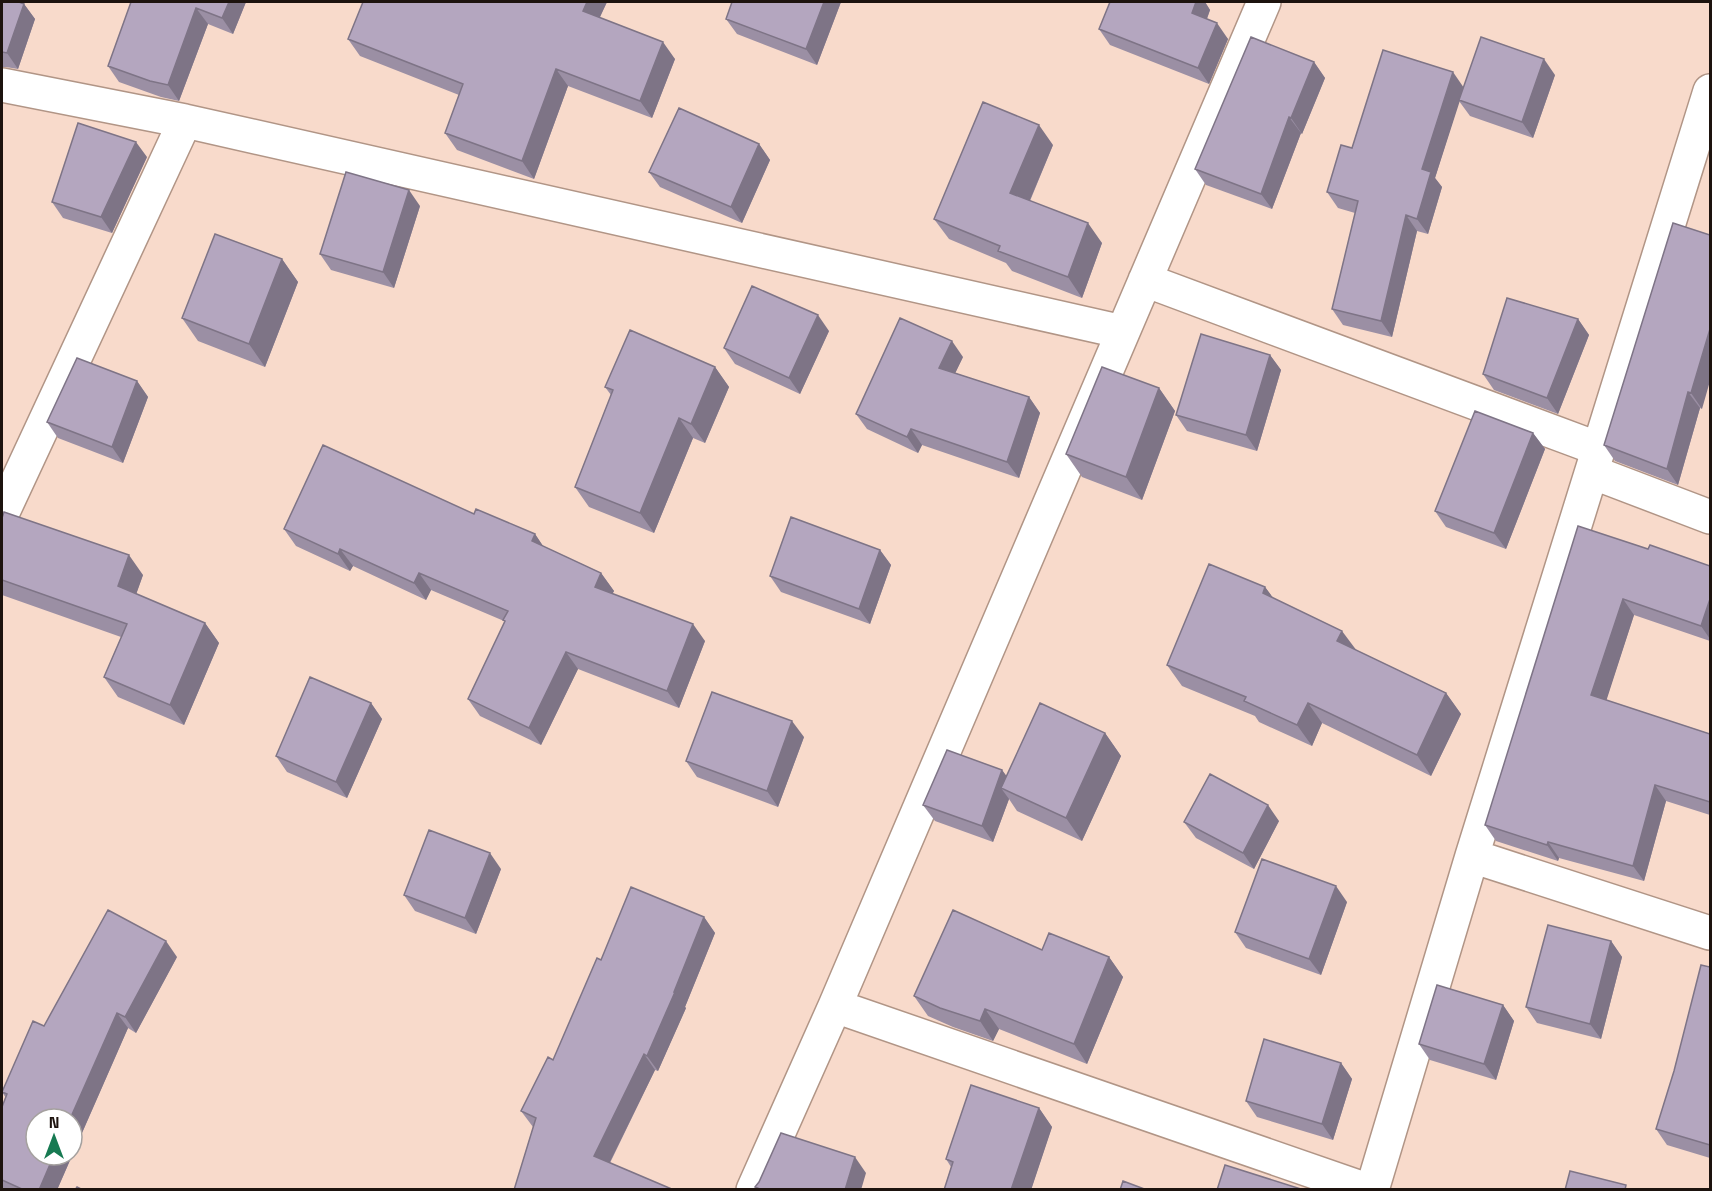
<svg xmlns="http://www.w3.org/2000/svg" width="1712" height="1191" viewBox="0 0 1712 1191" font-family="'Space Grotesk',sans-serif">
<rect width="100%" height="100%" fill="#f8dacb"/>
<g fill="none" stroke-linecap="round" stroke-linejoin="round">
<g stroke="#b19586" stroke-width="36">
<path id="street" d="M2 85 185 121 1123 332
M1145 280 1599 449
M1592 472 1710 517
M2 514 185 121
M1472 856 1710 933
M835 1006 1367 1190
M753 1190 835 1006 1264 2
M1372 1190 1472 856 1710 91"/>
</g>
<use href="#street" stroke="#fff" stroke-width="33"/>
</g>
<path fill="#9b8fa4" d="M2 2 24 4 35 19 18 69 6 67H2Z
M131 2H246L233 34 208 24 179 101 161 97 119 82 108 66Z
M363 2H607L599 18 675 59 652 118 568 86 534 179 457 150 445 133 459 95 360 56 348 39Z
M732 2H841L817 65 737 34 726 19Z
M1110 2H1205L1210 10 1207 19 1228 39 1209 84 1110 45 1099 29Z
M1314 62 1325 78 1302 134 1301 133 1272 209 1206 185 1195 169Z
M1555 75 1533 138 1470 116 1459 101 1435 178 1442 187 1428 234 1417 231 1392 337 1343 325 1332 309 1355 213 1338 208 1327 192 1463 87Z
M759 144 770 160 742 223 660 187 649 172Z
M1053 145 1030 201 1102 243 1082 298 1012 271 1006 263 949 239 934 219Z
M147 157 112 233 63 218 52 202Z
M420 206 394 288 331 270 320 254Z
M1673 223 1702 409 1700 408 1678 485 1615 461 1604 445Z
M282 259 298 282 265 367 198 341 182 318Z
M1578 319 1589 335 1558 414 1494 390 1483 374Z
M829 331 800 394 735 364 724 348Z
M1270 355 1281 370 1257 451 1187 431 1176 415Z
M963 357 955 373 1029 397 1040 413 1019 478 922 445 918 453 867 429 856 414Z
M715 367 729 387 705 443 693 438 654 533 589 507 575 487 611 395 605 387Z
M137 381 148 397 123 463 58 438 47 422Z
M1159 388 1175 411 1142 500 1082 477 1066 454Z
M1533 433 1545 449 1506 549 1446 527 1435 511Z
M474 514 535 534 543 546 601 573 614 591 612 594 705 641 679 708 578 669 541 745 480 716 468 699 505 622 504 621 431 590 426 600 353 566 350 571 296 546 284 529Z
M2 518 143 575 136 594 205 623 219 643 184 725 118 697 104 677 121 637 2 595Z
M1648 549 1710 566V641L1634 615 1606 700 1710 734V815L1666 801 1644 881 1559 858 1558 861 1496 841 1485 825Z
M880 550 891 565 870 624 781 592 770 576Z
M1265 587 1273 598 1356 650 1446 693 1461 714 1431 776 1322 723 1312 746 1259 722 1255 716 1182 686 1167 665Z
M371 703 382 719 347 798 287 772 276 756Z
M1105 733 1121 756 1082 841 1017 811 1009 799 993 842 935 821 923 805 1002 770 1006 776Z
M804 737 778 807 697 777 686 761Z
M1279 821 1254 869 1196 838 1184 822Z
M501 869 476 934 415 911 404 895Z
M1347 902 1321 975 1246 948 1235 932Z
M704 917 715 933 685 1007 686 1008 658 1071 655 1070 610 1163 514 1190 533 1127 521 1111 553 1060 601 960Z
M1611 941 1622 957 1601 1039 1537 1023 1526 1007Z
M1042 950 1109 957 1123 977 1087 1064 999 1029 993 1041 953 1027 928 1016 914 996Z
M177 957 136 1033 128 1028 57 1190H2V1107L6 1098 2 1092 44 1026Z
M1710 967V1158L1667 1145 1656 1129Z
M1503 1005 1514 1021 1496 1080 1430 1060 1419 1044Z
M1341 1063 1352 1079 1333 1140 1257 1117 1246 1101Z
M1039 1108 1052 1127 1031 1190H944L951 1167 946 1159Z"/>
<path fill="#7e7486" d="M229 2H246L233 34 222 18Z
M587 2H607L595 28 583 11Z
M824 2H841L817 65 806 49Z
M1196 2H1205L1210 10 1203 29 1192 13Z
M24 4 35 19 18 69 7 53Z
M196 8 208 24 179 101 168 85Z
M1217 23 1228 39 1209 84 1198 68Z
M663 42 675 59 652 118 640 101Z
M1544 59 1555 75 1533 138 1522 122Z
M1314 62 1325 78 1302 134 1291 118Z
M556 69 568 86 534 179 522 161Z
M1453 72 1464 88 1435 178 1442 187 1428 234 1417 219 1422 169Z
M1289 117 1301 133 1272 209 1261 194Z
M1039 125 1053 145 1024 214 1010 193Z
M136 142 147 157 112 233 101 217Z
M759 144 770 160 742 223 731 207Z
M409 190 420 206 394 288 383 272Z
M1406 215 1417 231 1392 337 1381 321Z
M1088 223 1102 243 1082 298 1068 277Z
M282 259 298 282 265 367 249 344Z
M818 315 829 331 800 394 789 378Z
M1578 319 1589 335 1558 414 1547 398Z
M1710 329V381L1702 409 1691 393Z
M952 341 963 357 950 384 939 368Z
M1270 355 1281 370 1257 451 1246 435Z
M715 367 729 387 705 443 691 424Z
M137 381 148 397 123 463 112 447Z
M1159 388 1175 411 1142 500 1126 477Z
M1688 392 1700 408 1678 485 1667 469Z
M1029 397 1040 413 1019 478 1007 462Z
M679 418 693 438 654 533 640 513Z
M911 429 922 445 918 453 907 437Z
M1533 433 1545 449 1506 549 1494 533Z
M535 534 547 552 532 541Z
M340 549 353 566 350 571 338 554Z
M880 550 891 565 870 624 859 609Z
M129 555 143 575 132 606 118 586Z
M419 573 431 590 426 600 414 583Z
M601 573 614 591 607 604 595 587Z
M1265 587 1280 607 1263 593Z
M1623 599 1634 615 1603 711 1591 695Z
M1710 599V639L1701 626Z
M205 623 219 643 184 725 170 705Z
M693 624 705 641 679 708 667 691Z
M1342 631 1357 651 1337 641Z
M566 652 578 669 541 745 529 728Z
M1446 693 1461 714 1431 776 1417 755Z
M371 703 382 719 347 798 336 782Z
M1308 703 1322 723 1312 746 1297 725Z
M792 721 804 737 778 807 767 791Z
M1105 733 1121 756 1082 841 1066 818Z
M1002 770 1014 786 1001 788 1009 799 993 842 982 826Z
M1655 785 1666 801 1644 881 1633 866Z
M1268 805 1279 821 1254 869 1243 853Z
M1548 842 1559 858 1558 861 1547 845Z
M490 853 501 869 476 934 465 918Z
M1336 886 1347 902 1321 975 1309 959Z
M704 917 715 933 685 1007 686 1008 658 1071 647 1056Z
M166 941 177 957 136 1033 125 1017Z
M1611 941 1622 957 1601 1039 1590 1024Z
M1109 957 1123 977 1087 1064 1074 1044Z
M1503 1005 1514 1021 1496 1080 1484 1064Z
M985 1009 999 1029 993 1041 980 1021Z
M117 1013 128 1028 57 1190H39L54 1155H72V1119H70Z
M644 1054 655 1070 605 1172 594 1156Z
M1341 1063 1352 1079 1333 1140 1322 1124Z
M1039 1108 1052 1127 1031 1190H1011Z
M855 1157 866 1173 861 1190H845Z"/>
<path fill="#b4a6bf" stroke="#7e7486" stroke-width="1.5" d="M2 2H19L24 4 7 53 2 52Z
M131 2H229L222 18 196 8 168 85 150 81 108 66Z
M363 2H587L583 11 663 42 640 101 556 69 522 161 445 133 463 84 348 39Z
M732 2H824L806 49 726 19Z
M1110 2H1196L1192 13 1217 23 1198 68 1099 29Z
M1251 37 1314 62 1291 118 1289 117 1261 194 1195 169Z
M1481 37 1544 59 1522 122 1459 100Z
M1383 50 1453 72 1422 169 1431 172 1417 219 1406 215 1381 321 1332 309 1358 201 1327 192 1341 145 1352 148Z
M983 102 1039 125 1010 193 1088 223 1068 277 998 251 1000 246 934 219Z
M679 108 759 144 731 207 649 172Z
M78 123 136 142 101 217 52 202Z
M346 172 409 190 383 272 320 254Z
M1673 223 1710 235V329L1691 393 1688 392 1667 469 1604 445Z
M215 234 282 259 249 344 182 318Z
M752 286 818 315 789 378 724 348Z
M1507 298 1578 319 1547 398 1483 374Z
M900 318 952 341 939 368 1029 397 1007 462 911 429 907 437 856 414Z
M630 330 715 367 691 424 679 418 640 513 575 487 613 390 605 387Z
M1201 334 1270 355 1246 435 1176 415Z
M77 358 137 381 112 447 47 422Z
M1102 367 1159 388 1126 477 1066 454Z
M1475 411 1533 433 1494 533 1435 511Z
M323 445 474 514 476 509 535 534 532 541 601 573 595 587 693 624 667 691 566 652 529 728 468 699 505 621 503 620 508 611 419 573 414 583 340 549 338 554 284 529Z
M4 512 129 555 118 586 205 623 170 705 104 677 127 624 2 580V518Z
M791 517 880 550 859 609 770 576Z
M1578 526 1648 549 1650 545 1710 566V599L1701 626 1623 599 1591 695 1710 734V802L1655 785 1633 866 1548 842 1547 845 1485 825Z
M1209 564 1265 587 1263 593 1342 631 1337 641 1446 693 1417 755 1308 703 1297 725 1244 701 1246 697 1167 665Z
M310 677 371 703 336 782 276 756Z
M712 692 792 721 767 791 686 761Z
M1040 703 1105 733 1066 818 1001 788Z
M947 750 1002 770 982 826 923 805Z
M1210 774 1268 805 1243 853 1184 822Z
M429 830 490 853 465 918 404 895Z
M1262 859 1336 886 1309 959 1235 932Z
M631 887 704 917 674 992H675L647 1056 644 1054 594 1156 674 1190H514L536 1118 521 1111 548 1057 553 1060 597 958 601 960Z
M108 910 166 941 125 1017 117 1013 70 1119H36V1155H54L39 1190H24L2 1180V1107L7 1094 2 1092 33 1021 44 1026Z
M953 910 1042 950 1049 933 1109 957 1074 1044 985 1009 980 1021 940 1008 914 996Z
M1548 925 1611 941 1590 1024 1526 1007Z
M1701 965 1710 967V1145L1656 1129 1674 1071Z
M1437 985 1503 1005 1484 1064 1419 1044Z
M1264 1039 1341 1063 1322 1124 1246 1101Z
M971 1085 1039 1108 1011 1190H944L953 1162 946 1159Z
M781 1133 855 1157 845 1190H762L755 1187 759 1182Z
M1225 1165 1304 1190H1217Z
M1570 1171 1626 1185 1625 1190H1565Z
M1123 1181 1147 1190H1120Z
M77 1187 83 1190H75Z"/>
<rect width="1712" height="1191" fill="none" stroke="#1d130e" stroke-width="6"/>
<g transform="translate(54 1137)"><circle r="28" fill="#ffffff" stroke="#a5a19f" stroke-width="1.5"/>
<path d="M0-4.5L10 22L0 15L-10 22Z" fill="#177a52"/>
<text y="-9" font-size="16" font-weight="bold" text-anchor="middle" fill="#1d130e">N</text>
</g>
</svg>
